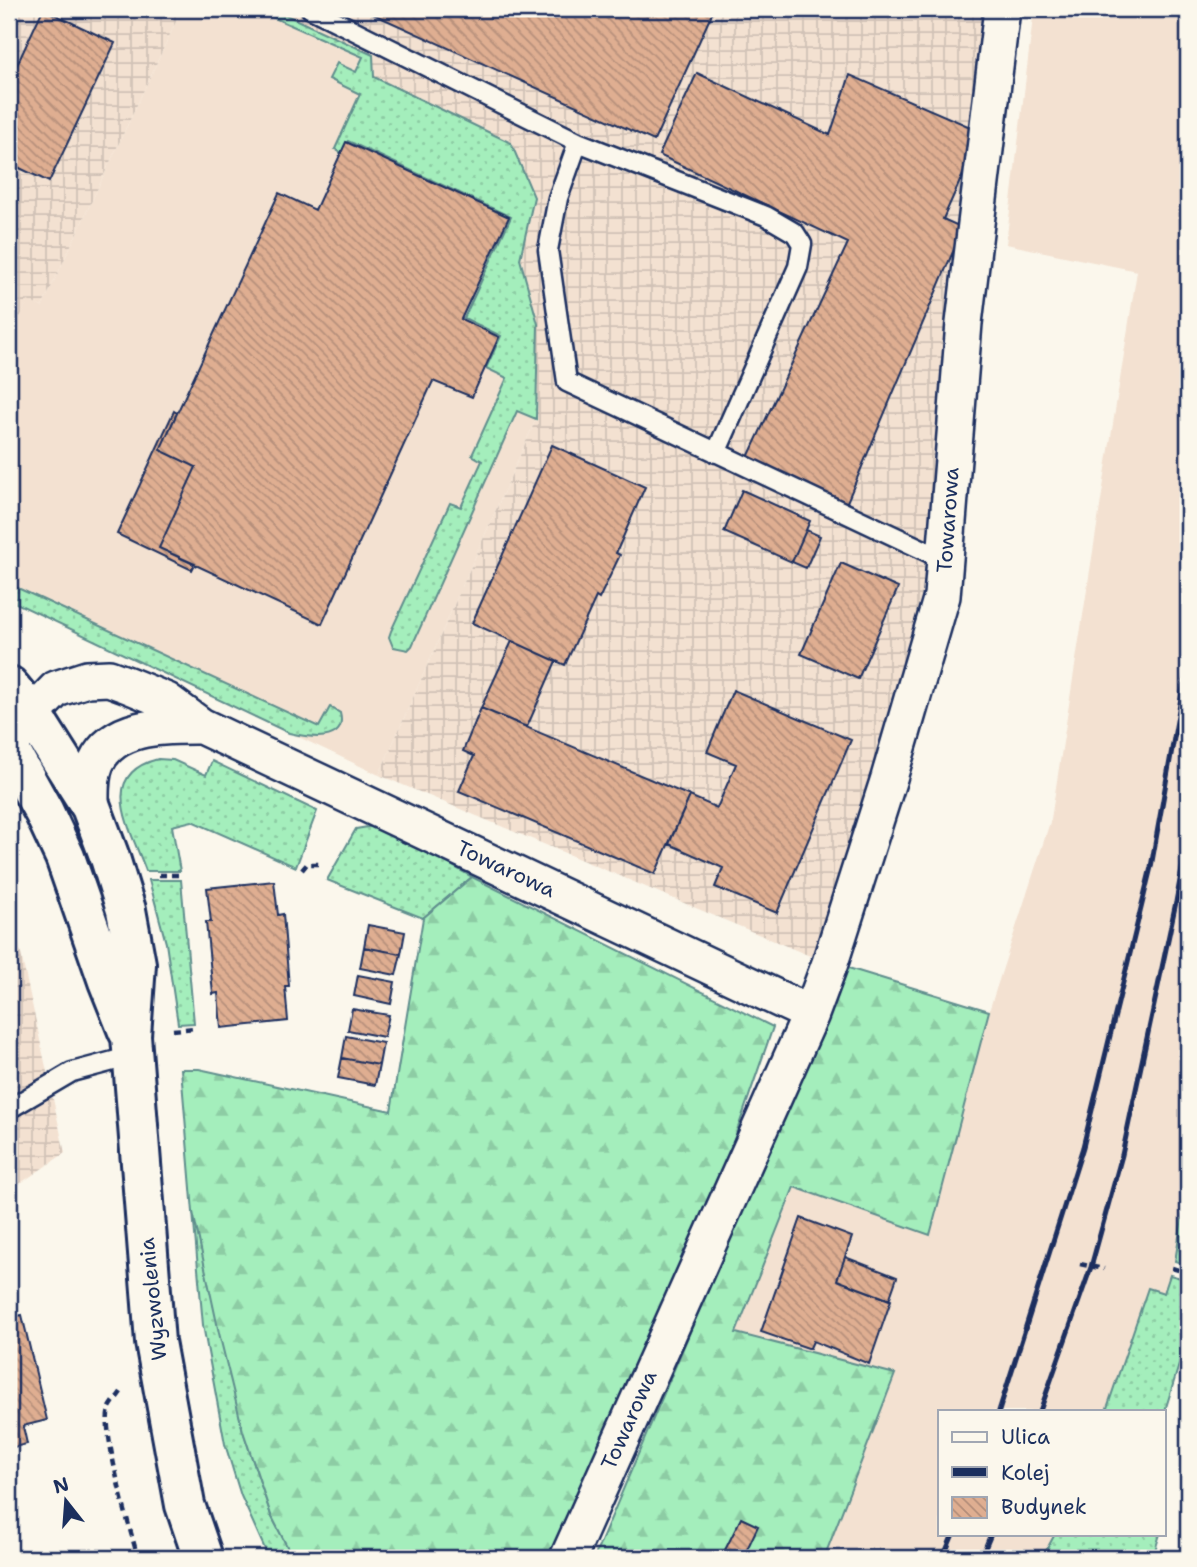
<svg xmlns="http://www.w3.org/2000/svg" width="1197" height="1567" viewBox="0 0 1197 1567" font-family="'Shantell Sans',sans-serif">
<defs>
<pattern id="industrial-grid" width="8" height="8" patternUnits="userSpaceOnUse" patternTransform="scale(1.75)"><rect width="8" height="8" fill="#f3e1d1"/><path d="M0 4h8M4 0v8" fill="none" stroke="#d0c1b6"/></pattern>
<pattern id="grass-dots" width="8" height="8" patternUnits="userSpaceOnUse" patternTransform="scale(1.75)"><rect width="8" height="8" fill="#a4eebc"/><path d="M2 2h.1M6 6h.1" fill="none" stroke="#8dcca4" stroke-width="1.8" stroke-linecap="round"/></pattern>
<pattern id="forest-firs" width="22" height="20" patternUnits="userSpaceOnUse" patternTransform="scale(1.75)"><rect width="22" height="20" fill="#a4eebc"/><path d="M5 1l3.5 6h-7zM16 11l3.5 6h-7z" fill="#8dcca4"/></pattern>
<pattern id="building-back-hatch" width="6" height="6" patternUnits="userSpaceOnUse" patternTransform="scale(1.75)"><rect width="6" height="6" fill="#dfae91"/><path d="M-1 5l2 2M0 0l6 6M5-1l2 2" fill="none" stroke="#b48e7a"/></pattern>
</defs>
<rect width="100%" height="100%" fill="#fbf7ec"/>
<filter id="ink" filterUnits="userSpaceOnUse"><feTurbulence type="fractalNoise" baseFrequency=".0143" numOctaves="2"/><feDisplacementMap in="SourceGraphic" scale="14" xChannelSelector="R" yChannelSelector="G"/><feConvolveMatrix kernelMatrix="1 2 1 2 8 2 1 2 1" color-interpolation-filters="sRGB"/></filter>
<g filter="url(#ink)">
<path fill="#f3e1d1" d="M182 9H273L373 55 511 143 536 419 379 775 9 600V340L28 300 42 307Z
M1034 9H1188V1182L1175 1261 1164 1293 1148 1289 1106 1411H940V1534H1055L1042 1558H824L895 1375 736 1333 794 1187 930 1235 989 1011 1051 819 1137 271 1006 244Z"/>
<path fill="url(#industrial-grid)" d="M9 9H182L42 307 28 301 9 340Z
M273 9H1014L944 558 822 961 379 775 536 419 538 324 520 259 534 197 510 143 374 77 373 55Z
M9 900 65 1153 9 1191Z"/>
<path fill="url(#grass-dots)" stroke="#608e8d" stroke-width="2" d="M254 9H273L373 55 374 77 511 143 534 197 520 259 538 324 536 419 517 411 412 646 408 650 393 647 389 637 391 631 450 503 461 507 482 461 472 455 507 378 486 368 501 336 464 318 511 217 348 141 341 153 335 149 360 94 329 79 337 63 356 72 363 57Z
M9 584 319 727 330 707 340 713C348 745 307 737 289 733L16 603 17 599 9 595Z
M158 759 173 760 206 775 212 761 317 811 296 867 192 821 172 826 180 871H146C132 831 95 775 158 759Z
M374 826 383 827 472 877 423 918 327 880 356 829Z
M149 880H181L194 1023 178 1024 166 943Z
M1188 1182V1265L1175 1261Z
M193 1212 243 1431 271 1515 293 1558H269L241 1496 225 1444 203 1325Z
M1170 1275 1188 1280V1335L1164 1414V1411H1106L1148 1288 1164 1293Z
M1055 1534H1160L1153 1557 1155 1558H1042Z"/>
<path fill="url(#forest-firs)" stroke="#608e8d" stroke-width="2" d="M472 877 773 1027 710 1209 558 1549 543 1558H293L271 1515 243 1431 219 1333 193 1212 181 1069H199L391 1111 423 918Z
M845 967 989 1011 930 1235 794 1187 736 1333 895 1374 824 1558H594Z"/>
<path fill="url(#building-back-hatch)" stroke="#1b2f5e" stroke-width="2" d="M43 9 115 43 49 182 9 163V82Z
M362 9H714L654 141Z
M697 73 830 135 850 75 982 132 943 219 963 228 842 514 743 468 848 243 659 155Z
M346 142 509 217 461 319 499 337 472 397 433 381 322 624 159 548 196 467 160 450 279 193 315 210Z
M174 411 177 413 160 450 196 467 159 548 195 564 192 570 117 534Z
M552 445 645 487 616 553 620 555 599 599 596 597 565 665 472 623Z
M742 490 810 521 792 562 724 532Z
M806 530 820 536 806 568 792 562Z
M841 563 898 588 858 679 801 654Z
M512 641 556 661 527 727 481 708Z
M733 690 851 740 777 913 715 887 723 868 669 844 690 796 717 808 736 764 707 752Z
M481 708 690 796 655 874 459 791 474 756 463 751Z
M274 881 278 915 283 914 289 986H285L288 1021 221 1028 218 993 213 994 206 922H211L207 888Z
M368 925 405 932 401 954 364 947Z
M364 947 401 954 396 975 360 968Z
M358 975 395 982 391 1004 354 996Z
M352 1009 389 1015 384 1037 348 1030Z
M346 1036 383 1043 379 1065 342 1058Z
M342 1058 379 1065 375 1085 338 1078Z
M801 1218 852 1237 837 1280 891 1300 869 1364 813 1341 810 1348H808L761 1332Z
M845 1257 897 1277 889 1300 837 1280Z
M22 1315 47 1420 23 1426 27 1444 9 1448V1318Z
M741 1518 758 1526 743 1558H738L724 1552Z"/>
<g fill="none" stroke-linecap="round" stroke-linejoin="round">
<g stroke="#1b2f5e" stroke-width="23">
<path id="service" d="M311 9 578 142
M716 453 798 267 802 244 795 233 766 216 578 142 558 198 548 250 567 382 945 560
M9 1109 72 1072 132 1056"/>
</g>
<g stroke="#1b2f5e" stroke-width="40">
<path id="minor" d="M17 736 32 714 56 689 87 679 109 678 128 685 167 701 201 726 811 1014 568 1558
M91 807C91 792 90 777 96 763 114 724 165 726 201 726
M811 1014 830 963 889 778 942 596 964 323 1002 9"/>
</g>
<g stroke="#1b2f5e" stroke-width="44">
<path id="tertiary" d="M9 686 32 714 91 807 110 858 126 910 136 964 131 1036 155 1342 185 1505 203 1558
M9 749 44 812 65 857 108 981 128 1031"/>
</g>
<path stroke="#1b2f5e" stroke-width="4.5" stroke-dasharray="7 5" stroke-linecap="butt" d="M9 529 14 521
M302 870 307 864H319
M159 875H181
M173 1030 195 1028
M1080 1264 1104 1269
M1172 1268 1188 1273
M121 1392C117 1398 111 1404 109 1410 101 1430 131 1533 138 1558"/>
<use href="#service" stroke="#fbf7ec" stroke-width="18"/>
<use href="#minor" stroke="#fbf7ec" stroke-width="35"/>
<use href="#tertiary" stroke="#fbf7ec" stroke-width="38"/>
<path stroke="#1b2f5e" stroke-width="5" d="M999 1411 1083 1147 1151 867 1188 659
M1040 1411 1091 1267 1122 1155 1176 902 1188 837
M943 1558 953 1534
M981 1558 991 1534"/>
</g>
</g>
<g text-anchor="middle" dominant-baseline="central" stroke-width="7" stroke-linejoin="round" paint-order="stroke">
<g font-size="21" fill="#1b2f5e" stroke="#fbf7ec">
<text transform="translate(948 520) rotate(-86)">Towarowa</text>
<text transform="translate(506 869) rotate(25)">Towarowa</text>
<text transform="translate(153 1299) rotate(-96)">Wyzwolenia</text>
<text transform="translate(629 1420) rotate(-66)">Towarowa</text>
</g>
</g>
<rect width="1197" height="1567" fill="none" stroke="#fbf7ec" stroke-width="35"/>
<rect x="18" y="18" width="1162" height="1532" fill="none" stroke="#1b2f5e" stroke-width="2.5" filter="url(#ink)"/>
<rect x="938" y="1410" width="228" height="126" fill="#fbf7ec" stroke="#a1a7b3" stroke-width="2"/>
<rect x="952" y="1432" width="35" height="10" fill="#fbf7ec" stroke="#a1a7b3" stroke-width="2"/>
<text x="1001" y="1444" font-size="21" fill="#1b2f5e">Ulica</text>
<rect x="952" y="1467" width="35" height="10" fill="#1b2f5e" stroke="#a1a7b3" stroke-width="2"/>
<text x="1001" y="1480" font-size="21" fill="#1b2f5e">Kolej</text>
<rect x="952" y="1497" width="35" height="21" fill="url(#building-back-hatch)" stroke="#a1a7b3" stroke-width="2"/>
<text x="1001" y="1514" font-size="21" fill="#1b2f5e">Budynek</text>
<g transform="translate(66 1501) rotate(343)" stroke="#fbf7ec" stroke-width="5" paint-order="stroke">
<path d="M0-5L12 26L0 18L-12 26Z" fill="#1b2f5e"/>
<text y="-10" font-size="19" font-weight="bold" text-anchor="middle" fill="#1b2f5e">N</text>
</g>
</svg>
